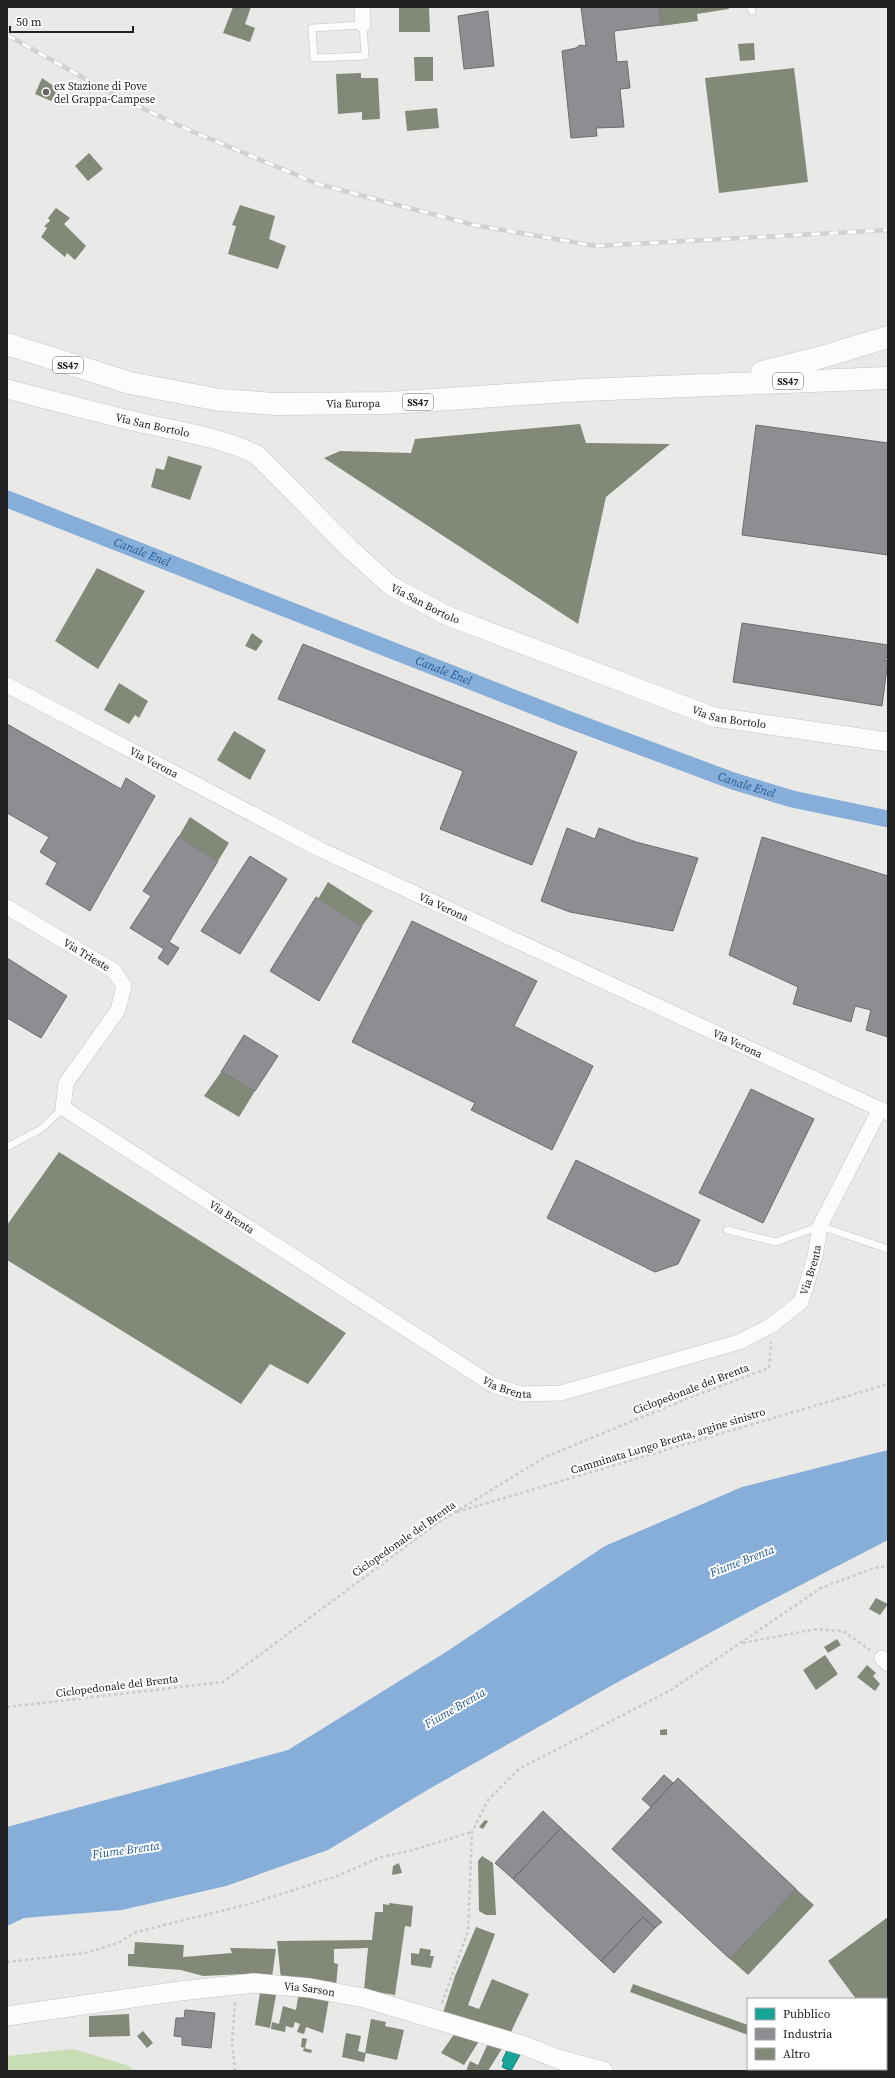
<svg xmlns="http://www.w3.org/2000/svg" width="895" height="2078" viewBox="0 0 895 2078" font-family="'Source Serif 4',serif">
<rect width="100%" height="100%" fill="#e9eae8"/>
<path fill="#c9ddb5" d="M73 2049 127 2065 134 2071H7V2056Z"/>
<path fill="#86aed9" d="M888 1450V1540L760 1606 616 1683 429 1789 328 1850 226 1886 122 1910 24 1918 7 1926V1827L288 1750 446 1652 605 1546 742 1487Z"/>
<path fill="#17a398" stroke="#1a7c74" d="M508 2048 521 2053 511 2071 502 2067 504 2062 502 2061Z"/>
<path fill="#8d8d92" stroke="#6c6d70" d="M581 7H659L661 25 614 31 617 62 627 61 630 88 620 89 624 127 596 128 597 136 571 138 562 51 576 48 580 45 586 46Z
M488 11 494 66 464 69 458 16Z
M756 425 888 443V555L742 535Z
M742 623 888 645V655L885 660 888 661 882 706 733 682Z
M303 644 577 752 532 865 440 829 463 771 278 699Z
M7 724 121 789 126 778 155 796 90 911 46 884 57 863 40 852 49 837 7 813Z
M567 828 595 839 599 828 636 842 698 858 673 931 570 912 541 901Z
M179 836 218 861 169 942 179 948 168 965 158 958 164 949 130 928 151 896 143 891Z
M762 837 888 876V1037L866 1030 871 1010 855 1006 851 1022 793 1004 798 987 729 955Z
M250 856 287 879 240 954 201 931Z
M316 897 362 926 319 1001 270 971Z
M412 921 537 981 514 1026 593 1066 552 1150 471 1110 475 1103 352 1042Z
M7 958 67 996 41 1038 7 1018Z
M244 1035 278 1056 255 1091 221 1072Z
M751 1089 814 1119 763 1223 699 1193Z
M576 1160 700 1220 678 1264 655 1272 547 1218Z
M664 1775 673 1783 651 1807 642 1799Z
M678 1778 796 1889 730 1959 612 1849Z
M543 1811 561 1828 513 1879 495 1863Z
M561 1828 662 1922 655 1928 643 1917 601 1961 513 1879Z
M643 1917 655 1928 614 1973 601 1961Z
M185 2010 215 2013 211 2048 182 2045V2037L174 2036 176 2018H184Z"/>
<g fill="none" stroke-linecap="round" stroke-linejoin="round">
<path stroke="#86aed9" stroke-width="17" id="s1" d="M7 499 567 719 733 781 792 799 888 819"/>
</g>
<path fill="#828978" d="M233 7H251L245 24 255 28 250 42 223 33Z
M399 7H429L430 32H399Z
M659 7H728L729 9 697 14 698 21 661 26Z
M754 43 755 60 740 61 738 44Z
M414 57H433V81H415Z
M794 68 808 182 719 193 705 78Z
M361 73V78H378L380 119 362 120V112L338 114 336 74Z
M42 78 58 89 51 101 35 94Z
M437 108 439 128 407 131 405 111Z
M89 153 103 169 88 181 75 166Z
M240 205 275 216 269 239 286 246 278 269 228 254 236 226 232 225Z
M56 208 70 218 64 224 86 246 75 260 67 253 65 257 41 237 47 228 44 226 50 221 48 218Z
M580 424 586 443 670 444 606 497 578 624 324 458 340 451 411 453 415 439Z
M168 456 202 466 190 500 151 487 156 468 164 470Z
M97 568 145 591 98 669 55 641Z
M252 633 263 641 256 651 245 646Z
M119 683 148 701 139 718 135 715 129 724 104 710Z
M234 731 266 750 250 780 217 760Z
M190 817 229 843 218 861 179 836Z
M328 882 373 911 362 926 318 899Z
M221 1072 255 1091 239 1117 204 1096Z
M59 1152 346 1333 308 1384 270 1364 241 1404 7 1260V1225Z
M876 1598 888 1604 880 1615 869 1609Z
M837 1639 841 1645 828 1653 824 1647Z
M825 1655 838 1674 816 1690 803 1670Z
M867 1665 876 1673 873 1676 880 1684 875 1691 857 1677Z
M667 1729V1735H660V1730Z
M485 1820 488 1821 483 1829 479 1827Z
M482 1856 493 1863 496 1915H486L479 1911 478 1861Z
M399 1863 402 1873 392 1875 393 1866Z
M796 1889 814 1905 748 1975 730 1959Z
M389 1903 413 1906 411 1927 405 1926 395 1995 364 1990 368 1948 334 1949V1963L338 1964 336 1987 281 1979 277 1941 372 1940 375 1912H383V1904L389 1905Z
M888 1917V1997L886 1999H856L828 1961Z
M476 1927 495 1934 468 2005 479 2009 492 1979 529 1994 509 2036 442 2016 455 1976Z
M135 1942 184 1945 183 1957 232 1953 230 1948 276 1949 272 1977 245 1974 203 1976 181 1970 128 1966V1954H134Z
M420 1948 431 1950 430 1956H434L431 1968 411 1965V1953L419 1954Z
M633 1984 748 2025V2035L630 1992Z
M299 1991 329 1999 323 2033 306 2027 304 2034 297 2032 300 2024 295 2022 293 2028 286 2026 285 2032 271 2029 272 2022 279 2024 283 2006 296 2010Z
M260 1992 276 1995 270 2028 255 2025Z
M129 2014 130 2036 89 2037V2016Z
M371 2019 386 2022 385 2026 404 2030 397 2060 366 2053 364 2062 342 2057 346 2033 361 2036 358 2051 365 2053Z
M457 2030 481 2038 464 2065 441 2053Z
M143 2031 153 2043 147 2048 137 2036Z
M302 2038 307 2039 305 2048 301 2047Z
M489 2041 503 2047 488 2071H466L470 2061 478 2065Z
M304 2048 312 2050 311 2053 303 2051Z"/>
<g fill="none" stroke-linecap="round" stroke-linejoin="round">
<g stroke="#c3c4c2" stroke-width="8">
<path id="service" d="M751 7 752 11
M363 25 365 56 314 58 312 28Z
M7 1147 41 1129 63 1108
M727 1230 776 1242 820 1226 888 1249"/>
</g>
<g stroke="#c3c4c2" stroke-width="16">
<g id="minor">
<path d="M362 7 363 25"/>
<path id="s2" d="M7 685 319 849 888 1113"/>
<path id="s3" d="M7 907 114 971 124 986 118 1010 66 1083 63 1108 493 1385 521 1394 561 1393 739 1342 772 1325 801 1302 815 1257 820 1226 880 1109"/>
<path d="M882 1658 888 1664"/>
</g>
</g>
<g stroke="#c3c4c2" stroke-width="20">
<g id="tertiary">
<path id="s4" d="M7 389C53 401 99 413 146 424 183 432 223 438 257 455L350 549 391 586 448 616 714 717 888 742"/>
<path id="s5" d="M7 2016 180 1991 254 1983 310 1988 364 1998 525 2046 561 2060 603 2071"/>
<path d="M876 2071 882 2069"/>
</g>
</g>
<g stroke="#c3c4c2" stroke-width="23">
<g id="trunk">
<path id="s6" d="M7 344 130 383 220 400 276 404 388 403 583 390 888 378"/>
<path d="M762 372 822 357 888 337"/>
</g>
</g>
<path stroke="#cacac9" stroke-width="2.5" stroke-dasharray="3 3" stroke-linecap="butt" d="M457 1512 888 1384
M743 1643 816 1629 843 1631 870 1650
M7 1707 223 1682 439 1522 545 1457 689 1398 769 1368 771 1342
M7 1962 85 1953 118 1943 136 1932 253 1903 337 1876 381 1857 413 1850 472 1832
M442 2003 468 1931 472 1832 488 1800 519 1769 671 1690 821 1588 874 1568 888 1566
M235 2071 232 2042 235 2002"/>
<use href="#service" stroke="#fcfcfc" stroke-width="7"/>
<use href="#minor" stroke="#fcfcfc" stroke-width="15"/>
<use href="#tertiary" stroke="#fcfcfc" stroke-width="19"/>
<use href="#trunk" stroke="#fcfcfc" stroke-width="22"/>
<g stroke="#d1d1d1" stroke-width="4.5">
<path id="rail" d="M7 35 116 96 189 130 318 184 474 225 596 246 888 230"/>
</g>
<use href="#rail" stroke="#fff" stroke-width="3" stroke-dasharray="9" stroke-linecap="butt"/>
</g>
<circle fill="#666766" stroke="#fff" stroke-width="1.5" cx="46" cy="92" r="4"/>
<g text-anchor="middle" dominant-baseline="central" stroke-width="4" stroke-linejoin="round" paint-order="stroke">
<g fill="#fff" stroke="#636463" stroke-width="1">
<rect x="53" y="357" width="30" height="16" rx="3"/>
<rect x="773" y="373" width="30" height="16" rx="3"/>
<rect x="403" y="394" width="30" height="16" rx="3"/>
</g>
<g font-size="10" font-weight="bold" fill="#202120">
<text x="68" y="365">SS47</text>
<text x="788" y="381">SS47</text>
<text x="418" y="402">SS47</text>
</g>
<g font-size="11" fill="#202120" stroke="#fff" text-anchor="start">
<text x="54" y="86">ex Stazione di Pove<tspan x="54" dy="13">del Grappa-Campese</tspan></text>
</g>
<g font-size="11" fill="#202120" stroke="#fff">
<text stroke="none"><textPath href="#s6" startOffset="354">Via Europa</textPath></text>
<text stroke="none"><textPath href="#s4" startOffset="150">Via San Bortolo</textPath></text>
<text stroke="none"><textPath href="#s4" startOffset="485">Via San Bortolo</textPath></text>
<text stroke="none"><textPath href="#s4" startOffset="810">Via San Bortolo</textPath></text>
<text stroke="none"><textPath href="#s2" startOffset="166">Via Verona</textPath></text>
<text stroke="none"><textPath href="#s2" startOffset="490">Via Verona</textPath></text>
<text stroke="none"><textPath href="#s3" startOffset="93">Via Trieste</textPath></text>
<text stroke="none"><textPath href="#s2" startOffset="814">Via Verona</textPath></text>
<text stroke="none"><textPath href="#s3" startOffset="483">Via Brenta</textPath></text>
<text stroke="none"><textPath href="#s3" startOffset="1156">Via Brenta</textPath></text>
<text stroke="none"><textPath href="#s3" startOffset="808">Via Brenta</textPath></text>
<text transform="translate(691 1389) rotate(-21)">Ciclopedonale del Brenta</text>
<text transform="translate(668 1441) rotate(-17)">Camminata Lungo Brenta, argine sinistro</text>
<text transform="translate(404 1539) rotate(-35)">Ciclopedonale del Brenta</text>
<text transform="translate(117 1686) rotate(-7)">Ciclopedonale del Brenta</text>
<text stroke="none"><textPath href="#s5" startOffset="305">Via Sarson</textPath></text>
</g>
<g font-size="12" font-style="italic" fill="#1e5994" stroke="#fff">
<text stroke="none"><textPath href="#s1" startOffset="145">Canale Enel</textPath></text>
<text stroke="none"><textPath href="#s1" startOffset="469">Canale Enel</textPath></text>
<text stroke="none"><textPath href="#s1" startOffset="793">Canale Enel</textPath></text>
<text transform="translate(742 1561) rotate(-21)">Fiume Brenta</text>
<text transform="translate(455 1708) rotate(-30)">Fiume Brenta</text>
<text transform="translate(126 1850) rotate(-8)">Fiume Brenta</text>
</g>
</g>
<rect width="895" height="2078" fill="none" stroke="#202120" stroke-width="16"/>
<rect x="747" y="1998" width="140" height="72" fill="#ffffff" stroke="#a6a6a6"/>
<rect x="755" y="2008" width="20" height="12" fill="#17a398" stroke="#a6a6a6"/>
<text x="783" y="2018" font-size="12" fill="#202120">Pubblico</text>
<rect x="755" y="2028" width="20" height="12" fill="#8d8d92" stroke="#a6a6a6"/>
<text x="783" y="2038" font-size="12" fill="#202120">Industria</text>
<rect x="755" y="2048" width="20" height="12" fill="#828978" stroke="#a6a6a6"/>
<text x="783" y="2058" font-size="12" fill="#202120">Altro</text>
<path d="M10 26v6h123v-6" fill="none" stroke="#202120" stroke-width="2"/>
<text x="16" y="26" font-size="12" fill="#202120" stroke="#ffffff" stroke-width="3" paint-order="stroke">50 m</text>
</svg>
